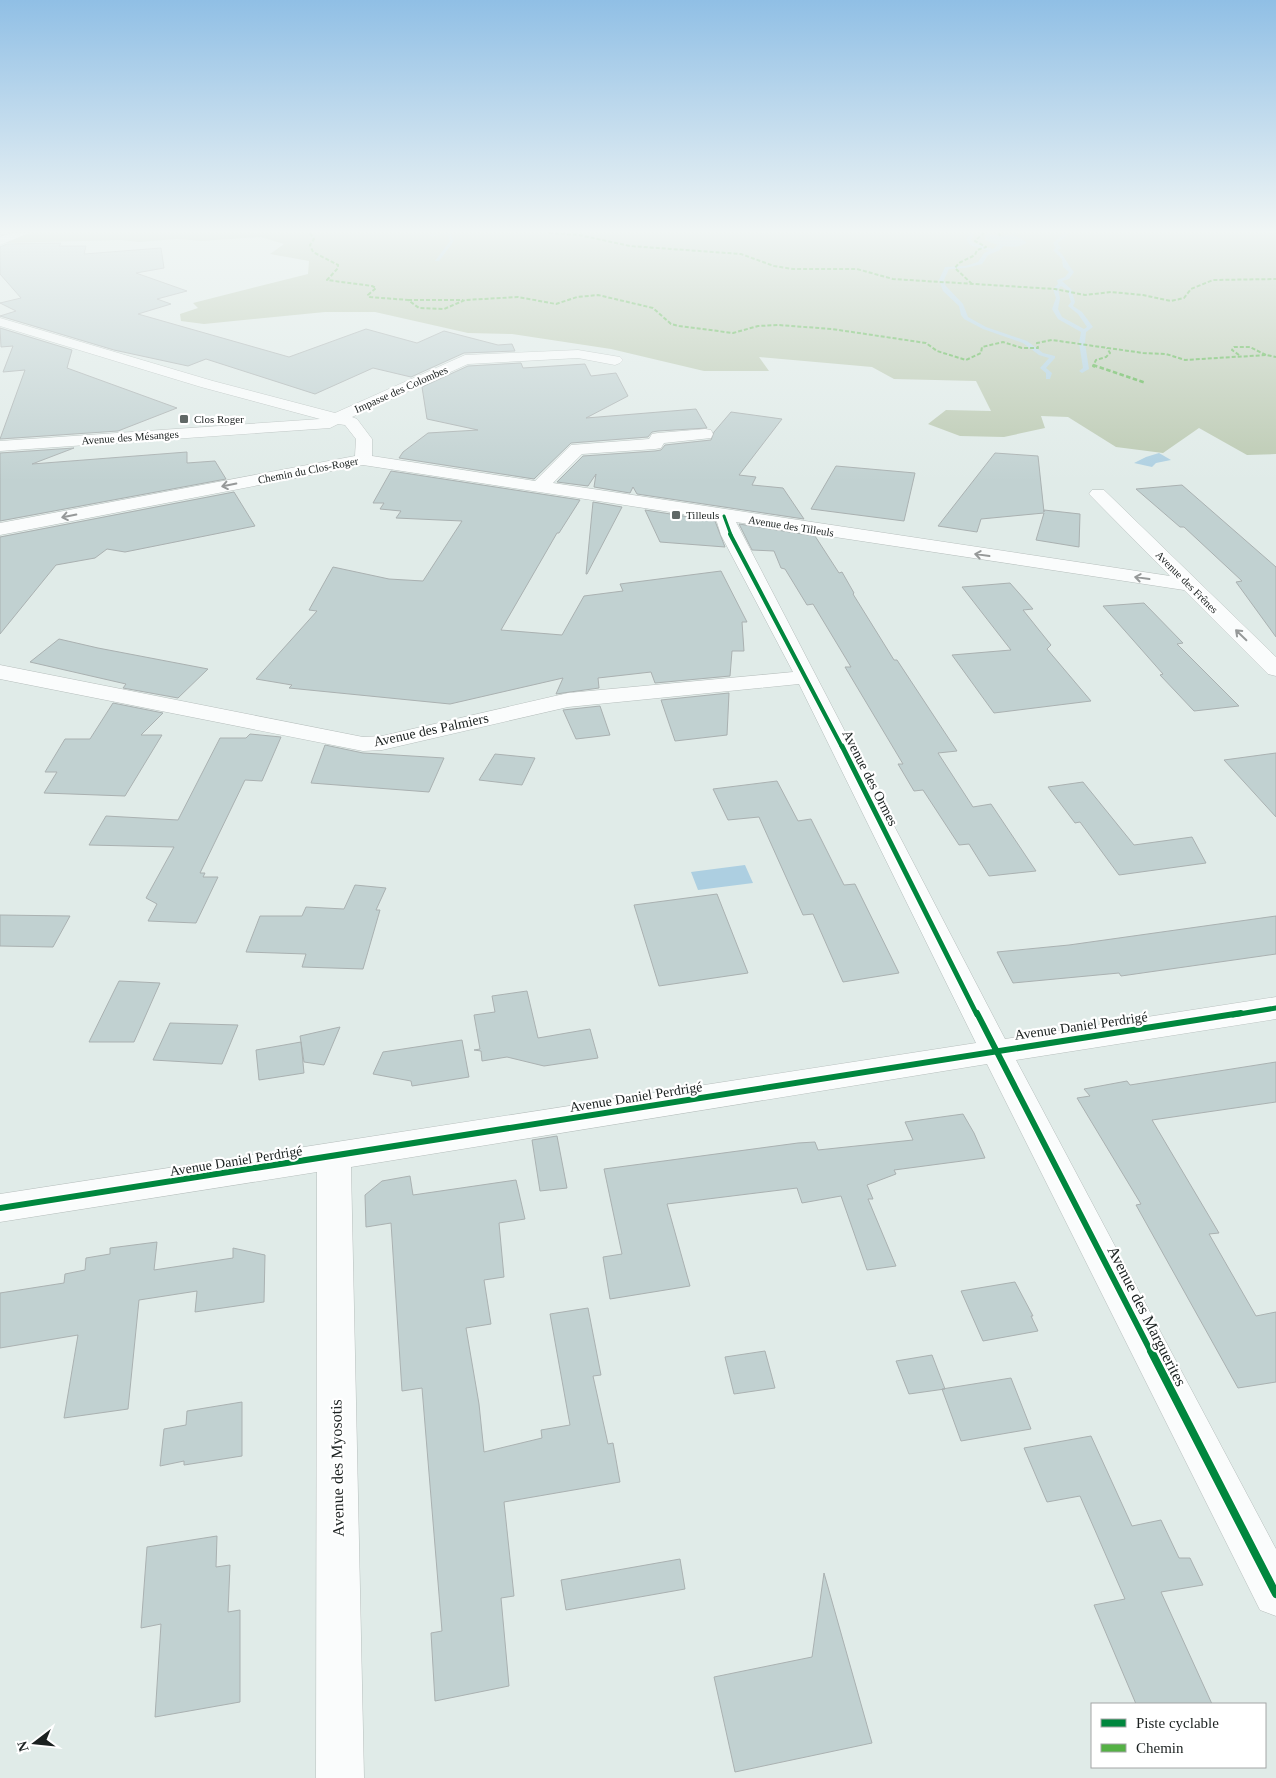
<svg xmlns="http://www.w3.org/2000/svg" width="1276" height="1778" viewBox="0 0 1276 1778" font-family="Georgia,serif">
<rect width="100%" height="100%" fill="#e0ebe8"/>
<path fill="#bbc9b1" d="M31 233H1276V454L1247 455 1199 428 1163 453 1116 447 1068 417 1041 416 1045 428 1004 437 960 436 928 424 946 410 991 411 976 381 894 379 872 367 759 357 769 371H704L611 349 512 334 468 333 375 312H325L204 324 181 321 180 314 198 308 193 303 308 274 309 261 270 254 284 244 261 237 202 241 177 239 139 242 121 240 3 243V240Z"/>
<path fill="#adcfe1" d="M987 233 1004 237 1003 235C1012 235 1020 236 1027 243 1014 250 998 246 985 240Z
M1159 453 1171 460 1156 463 1152 467 1134 463 1146 457Z
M745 865 753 883 698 890 691 872Z"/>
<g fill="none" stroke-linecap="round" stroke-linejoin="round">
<path fill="#adcfe1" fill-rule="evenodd" d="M450 233 454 241 439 261H435L450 241 447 235 431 236 429 235Z
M969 233H973L975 235 970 239 974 243 993 249 1012 233H1016L1000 250 988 255 982 264 965 268 949 269 944 280 945 285 963 304 968 317 986 327 1027 341 1043 353 1055 356V358L1046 368 1052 373 1050 379H1046V373L1040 368 1049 358 1039 355 1023 343 983 329 964 319 961 315 959 306 943 291 939 280 945 267 965 266 978 262 984 253 989 251 970 245 966 239 970 235Z
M1065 233H1070L1058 243 1061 248 1058 250C1066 258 1067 264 1074 272L1069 279 1062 281 1071 289 1075 302 1073 306 1082 312 1093 327 1086 332 1085 343 1089 369 1082 373 1079 371 1083 368 1079 343 1081 332 1058 319 1052 309 1056 298 1053 289 1058 284 1057 280 1065 277 1069 272 1063 267 1062 259 1053 250 1056 248 1053 243ZM1061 286 1067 290 1071 302 1068 306 1078 314 1087 327 1084 329 1062 317 1058 309 1060 298 1058 289Z"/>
</g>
<path fill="#c1d1d1" stroke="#aab1b1" d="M61 243 59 246H86L84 254 161 248 164 268 136 273 187 291 157 299 171 304 138 314 289 357 366 329 417 343 444 331 498 345 512 344 515 351 464 353 411 377 373 368 315 394 206 359 188 366 114 350 0 316 16 311 0 303 21 298 0 274V247L7 244Z
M0 328 72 350 67 368 177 408 118 431 0 439 25 370 3 372 13 346 1 347Z
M521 363 523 368 585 364 591 376 616 373 628 396 586 418 696 409 707 428 658 431 652 432 648 437 571 443 534 479 399 458 403 452 428 433 478 430 427 419 422 387 468 366Z
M731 412 782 419 739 475 756 477 752 485 783 488 804 519 637 494 633 487 630 493 594 487 596 474 588 486 557 482 583 456 655 451 661 450 665 445 711 440 714 432Z
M74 448 32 464 187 452V463L215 461 226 479 0 521V453Z
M995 453 1038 456 1044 512V510L1080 514 1079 547 1036 540 1044 513 981 519 977 532 938 526Z
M836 466 915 473 904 521 811 509Z
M391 471 580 500 559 533H557L501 630 562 635 584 596 623 591 620 584 721 571 747 622H742L744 651H732L730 676 655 683 651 672 598 678 599 688 556 694 563 678 450 704 289 688 292 685 256 679 317 611 309 610 333 567 389 579 423 581 462 521 396 518 401 511 380 509 384 503H373Z
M1182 485 1276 567V637L1236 582 1242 581 1184 527H1180L1136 489Z
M234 492 255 526 125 552 107 549 95 558 56 565 0 634V537Z
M593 502 622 507 587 574H586Z
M645 510 715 521 725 547 660 542Z
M739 524 815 536 839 573 842 572 854 593 853 594 894 660H897L957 751 938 753 973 807 991 804 1036 871 989 876 969 844 959 845 923 790 914 791 898 764H903L845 667H851L813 604 807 605 785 569 781 568 774 551 752 550Z
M1010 583 1033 609 1023 610 1051 645 1047 649 1091 701 994 713 952 655 1011 650 962 587Z
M1144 603 1183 643 1177 644 1239 706 1194 711 1160 675 1163 674 1103 606Z
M59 639 98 648 208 669 178 698 123 688 126 684 30 662Z
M729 693 727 735 675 741 661 700Z
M113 703 163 713 141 735H162L125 796 44 793 57 772H45L65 739H90Z
M600 706 610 735 576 739 563 710Z
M250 734 281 737 262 781 245 780 200 873H205L203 877H218L196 923 148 921 157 904 146 898 174 847 89 845 106 816 178 820 220 738H246Z
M325 745 363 753 444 758 429 792 311 783Z
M1276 753V817L1224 760Z
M495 754 535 758 522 785 479 780Z
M777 781 798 821 811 819 844 885 855 884 899 973 843 982 813 914 803 915 759 817 728 820 713 789Z
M1083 782 1134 845 1192 837 1206 863 1119 875 1080 822 1075 823 1048 787Z
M355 885 386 888 376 910H380L363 969 302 967 306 954 246 952 260 916H302L306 907 344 909Z
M717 894 748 973 659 986 634 905Z
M0 915 70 916 53 947 0 946Z
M1276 916V954L1121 976 1119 973 1013 983 997 952 1069 945Z
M119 981 160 983 134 1042H89Z
M527 991 538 1038 590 1029 598 1058 544 1066 507 1057 482 1061 481 1051 474 1050 480 1049 474 1015 495 1012 492 996Z
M170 1023 238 1025 222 1064 153 1060Z
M340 1027 324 1065 304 1062 301 1042 304 1073 259 1080 256 1050 301 1042 300 1036Z
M462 1040 469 1077 412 1086 411 1081 373 1074 383 1052Z
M1276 1062V1102L1152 1120 1219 1233 1209 1234 1256 1316 1276 1312V1382L1238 1388 1136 1205 1141 1204 1077 1098 1090 1096 1084 1089 1127 1081 1130 1085Z
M963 1114 974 1133 985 1158 894 1170 896 1174 867 1185 873 1199H868L896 1266 867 1270 841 1196 802 1203 797 1188 667 1204 690 1286 610 1299 603 1257 622 1254 604 1169 798 1143 815 1142 818 1150 913 1140 905 1122Z
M557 1136 567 1188 540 1191 532 1140Z
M410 1176 413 1195 516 1180 525 1219 499 1223 504 1277 484 1280 491 1324 466 1328 479 1404 484 1452 542 1438 541 1430 570 1425 550 1314 588 1308 601 1375 593 1376 608 1444 613 1443 620 1482 504 1502 514 1596 501 1598 509 1686 435 1701 431 1633 442 1631 422 1388 402 1391 391 1223 366 1227 365 1195 382 1181Z
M157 1242 154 1270 233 1258V1248L265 1255 264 1302 195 1312 197 1291 139 1300 128 1409 64 1418 78 1335 0 1348V1293L64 1283 65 1274 85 1270 86 1258 110 1254V1248Z
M1015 1282 1033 1316H1031L1038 1331 983 1341 961 1291Z
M765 1351 775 1388 734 1394 725 1357Z
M932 1355 945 1389 909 1394 896 1361Z
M1011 1378 1031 1429 961 1441 942 1389Z
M242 1402V1456L184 1465V1461L160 1466 164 1429 186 1425 187 1411Z
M1091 1436 1132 1526 1161 1520 1179 1558H1190L1203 1585 1161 1592 1212 1704H1136L1094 1605 1125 1599 1080 1496 1047 1502 1024 1448Z
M217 1536 216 1567 230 1565 228 1612 240 1610V1702L155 1717 161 1624 141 1628 147 1547Z
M680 1559 685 1589 566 1610 561 1580Z
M824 1573 872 1743 735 1772 714 1677 812 1657Z"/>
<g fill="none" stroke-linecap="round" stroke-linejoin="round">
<g stroke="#b6bebc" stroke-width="1">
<path id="minor" d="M12 233H29L0 245V237Z
M0 318 213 381 335 413 465 355 578 350 620 357 623 360 620 363 615 365 578 358 468 364 352 417 357 419 372 439V456L535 481 571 445 649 439 652 434 658 433 705 429 711 430 713 434 711 438 664 443 661 448 655 449 582 454 553 483 1170 576 1089 494 1092 490H1104L1276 657V676L1268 674 1184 590 736 522 1005 1039 1276 997V1019L1016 1060 1276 1549V1616L1260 1610 987 1064 351 1167 364 1778H316L317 1172 0 1222V1194L976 1043 799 684 568 707 382 750 363 751 0 679V665L363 737 382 736 568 693 793 672 721 535 716 519 363 465 0 535V523L355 456 356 439 345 425 338 424 330 428 0 451V441L320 419 201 387 0 326Z"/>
</g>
<use href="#minor" fill="#fafcfc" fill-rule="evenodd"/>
<path stroke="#55b145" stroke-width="2" stroke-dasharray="4 2" stroke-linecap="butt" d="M310 233 314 239 310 245 313 252 338 265V268L327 280 372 286 376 288 368 295 370 297 408 300 419 308 444 309 465 300 518 297 556 304 577 297 598 295 653 308 671 324 679 326 733 333 758 326 778 325 832 329 926 343 937 351 966 360 981 353 982 347 1003 342 1022 348H1038L1037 343 1052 340 1143 353 1166 354 1185 360 1266 355 1276 357
M549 233 579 235 630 246 741 254 774 266 793 269H857L893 279 1055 289 1085 295 1111 292 1143 295 1171 301 1184 298 1191 289 1213 280 1276 279
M999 233 1000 236
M972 284 955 268 959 263 975 255 977 250 986 247 975 241 984 233
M408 300H463
M1239 355 1232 350 1234 347H1250L1266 355
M1095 367 1093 366 1096 360 1106 357 1110 353 1107 348"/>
<path stroke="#55b145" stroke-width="2.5" stroke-dasharray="4.5 2.5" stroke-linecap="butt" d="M1093 365 1146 383"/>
<g stroke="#fff" stroke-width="5">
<path id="cycleway-far4" d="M724 516 731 535"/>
</g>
<g stroke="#fff" stroke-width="6">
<path id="cycleway-far3" d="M730 534 842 747"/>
</g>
<g stroke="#fff" stroke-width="8">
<path id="cycleway-far2" d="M842 746 977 1015
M1233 1015 1276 1008"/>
</g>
<g stroke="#fff" stroke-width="9">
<path id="cycleway-far1" d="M977 1013 1151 1352
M0 1208 1241 1013"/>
</g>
<g stroke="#fff" stroke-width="11">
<path id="cycleway" d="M1151 1351 1276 1594"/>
</g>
<use href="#cycleway-far4" stroke="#00873e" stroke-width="3"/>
<use href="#cycleway-far3" stroke="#00873e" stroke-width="4"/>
<use href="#cycleway-far2" stroke="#00873e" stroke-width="5"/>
<use href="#cycleway-far1" stroke="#00873e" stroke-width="6"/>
<use href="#cycleway" stroke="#00873e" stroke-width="8"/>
</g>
<defs><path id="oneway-shaft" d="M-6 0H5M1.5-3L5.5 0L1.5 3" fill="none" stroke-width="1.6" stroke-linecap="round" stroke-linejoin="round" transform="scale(1.25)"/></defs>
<g stroke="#969999">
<use href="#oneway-shaft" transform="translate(229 485) rotate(169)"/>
<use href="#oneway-shaft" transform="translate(69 516) rotate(169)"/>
<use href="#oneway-shaft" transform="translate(982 555) rotate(-172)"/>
<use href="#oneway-shaft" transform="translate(1142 578) rotate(-172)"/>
<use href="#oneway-shaft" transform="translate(1241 635) rotate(-136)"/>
</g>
<linearGradient id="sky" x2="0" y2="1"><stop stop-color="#90bfe5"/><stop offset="0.48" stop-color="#f1f6f5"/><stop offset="1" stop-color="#f1f6f5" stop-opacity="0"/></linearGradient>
<rect width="1276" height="482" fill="url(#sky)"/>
<g fill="#606866" stroke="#fff" stroke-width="2">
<rect x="179" y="414" width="10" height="10" rx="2.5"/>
<rect x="671" y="510" width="10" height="10" rx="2.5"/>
</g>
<g text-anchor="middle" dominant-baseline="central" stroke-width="4.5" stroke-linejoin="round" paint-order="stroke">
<g font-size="11" fill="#1b2120" stroke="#fff">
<text transform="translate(401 389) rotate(-24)">Impasse des Colombes</text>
<text transform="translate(130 437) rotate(-4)">Avenue des Mésanges</text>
<text transform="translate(308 470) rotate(-11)">Chemin du Clos-Roger</text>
<text transform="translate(791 526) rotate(9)">Avenue des Tilleuls</text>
<text transform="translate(1187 582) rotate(45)">Avenue des Frênes</text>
</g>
<g font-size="11" fill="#1b2120" stroke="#fff" text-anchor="start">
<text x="194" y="419">Clos Roger</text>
<text x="686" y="515">Tilleuls</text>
</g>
<g font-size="14" fill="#1b2120" stroke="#fff">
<text transform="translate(431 730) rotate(-12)">Avenue des Palmiers</text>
<text transform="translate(870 778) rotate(63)">Avenue des Ormes</text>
<text transform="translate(1081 1026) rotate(-8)">Avenue Daniel Perdrigé</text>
<text transform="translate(636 1097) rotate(-9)">Avenue Daniel Perdrigé</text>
<text transform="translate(236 1161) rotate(-9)">Avenue Daniel Perdrigé</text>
</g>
<g font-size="16" fill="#1b2120" stroke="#fff">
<text transform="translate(1147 1316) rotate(63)">Avenue des Marguerites</text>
<text transform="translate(337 1468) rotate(-91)">Avenue des Myosotis</text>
</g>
</g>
<rect x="1091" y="1703" width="175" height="65" fill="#ffffff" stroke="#a4a6a6"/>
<rect x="1101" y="1719" width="25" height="8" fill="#00873e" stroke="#a4a6a6"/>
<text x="1136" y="1728" font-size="15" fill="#1b2120">Piste cyclable</text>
<rect x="1101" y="1744" width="25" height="8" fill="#55b145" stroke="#a4a6a6"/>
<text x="1136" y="1753" font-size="15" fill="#1b2120">Chemin</text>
<g transform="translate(35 1743) rotate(254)" stroke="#ffffff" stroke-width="4" paint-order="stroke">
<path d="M0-4L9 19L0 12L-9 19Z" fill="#1b2120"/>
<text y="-8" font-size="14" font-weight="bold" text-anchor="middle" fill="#1b2120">N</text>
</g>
</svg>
